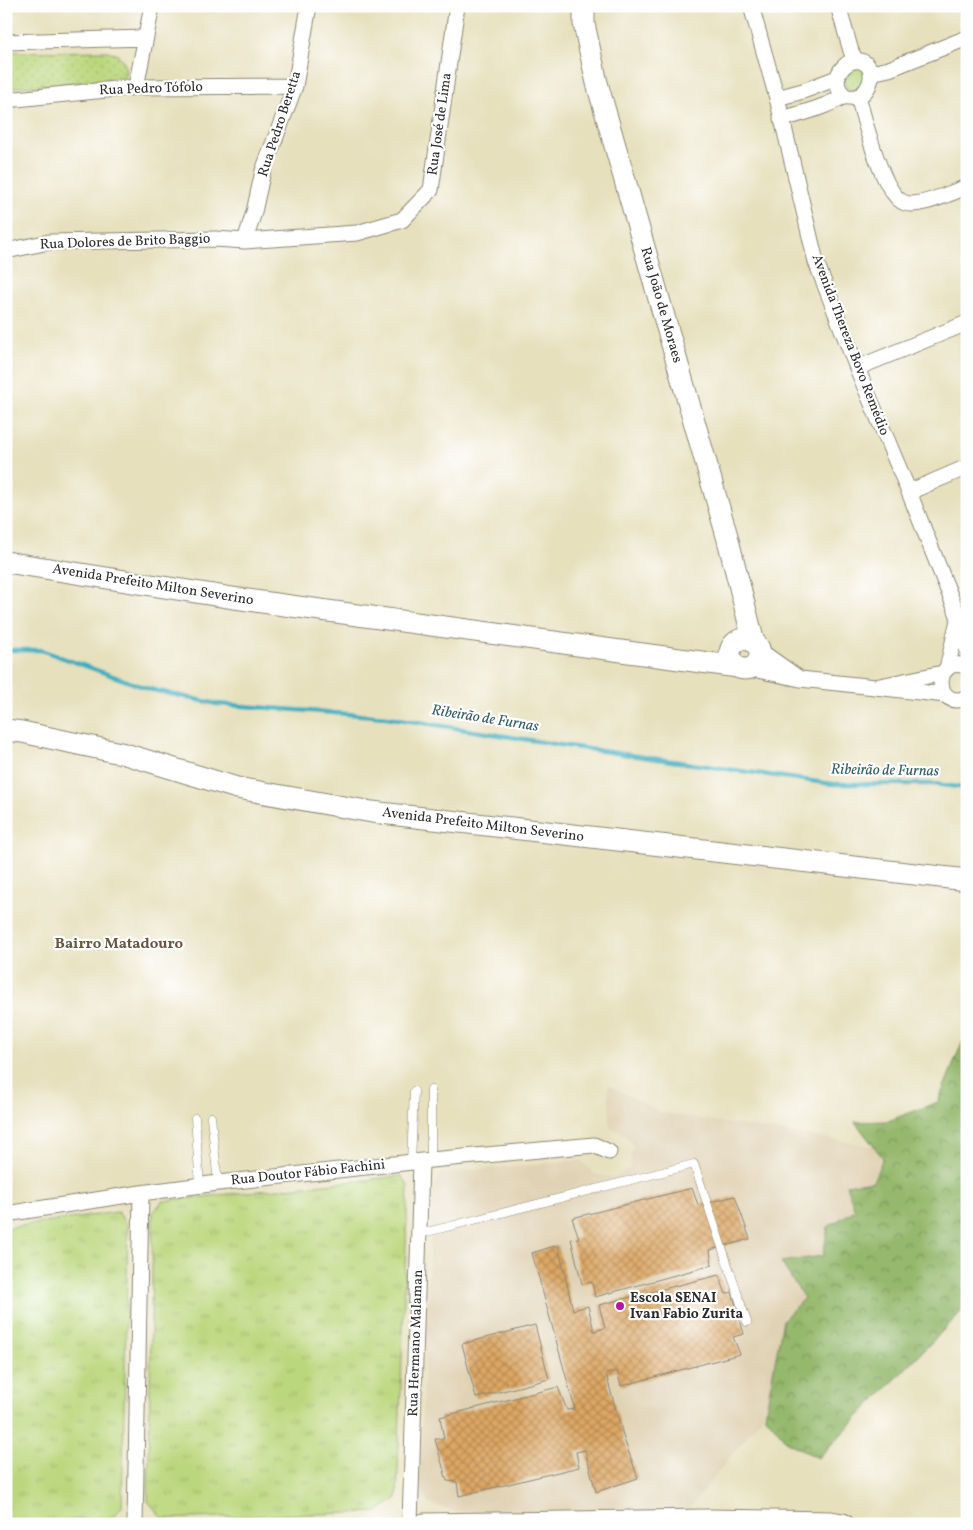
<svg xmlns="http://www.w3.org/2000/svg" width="973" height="1530" viewBox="0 0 973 1530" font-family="Vollkorn,serif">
<defs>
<pattern id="grass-tufts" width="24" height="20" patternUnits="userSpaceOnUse" patternTransform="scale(1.25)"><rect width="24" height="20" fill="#bbd77d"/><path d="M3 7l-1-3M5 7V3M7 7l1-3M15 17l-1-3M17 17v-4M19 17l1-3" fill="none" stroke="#a1b96c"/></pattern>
<pattern id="forest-crowns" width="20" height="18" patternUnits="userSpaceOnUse" patternTransform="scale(1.25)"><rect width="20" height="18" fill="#94b86c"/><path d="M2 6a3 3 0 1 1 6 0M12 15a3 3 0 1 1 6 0" fill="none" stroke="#799659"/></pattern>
<pattern id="park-dots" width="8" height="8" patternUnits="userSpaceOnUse" patternTransform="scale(1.25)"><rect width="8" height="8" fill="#bbd77d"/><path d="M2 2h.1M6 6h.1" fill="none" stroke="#a1b96c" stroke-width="1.8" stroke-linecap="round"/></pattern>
<pattern id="building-cross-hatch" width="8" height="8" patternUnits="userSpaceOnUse" patternTransform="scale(1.25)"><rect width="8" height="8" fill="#dda764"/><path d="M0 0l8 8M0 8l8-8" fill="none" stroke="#b38853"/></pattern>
</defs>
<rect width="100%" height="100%" fill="#fff"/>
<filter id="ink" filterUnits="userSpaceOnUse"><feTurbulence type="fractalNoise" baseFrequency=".02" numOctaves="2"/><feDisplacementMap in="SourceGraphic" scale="10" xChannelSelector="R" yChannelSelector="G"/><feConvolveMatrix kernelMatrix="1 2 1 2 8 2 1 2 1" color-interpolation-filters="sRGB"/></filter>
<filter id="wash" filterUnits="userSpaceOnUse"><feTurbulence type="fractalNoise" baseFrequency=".0096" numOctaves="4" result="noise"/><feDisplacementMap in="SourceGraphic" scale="20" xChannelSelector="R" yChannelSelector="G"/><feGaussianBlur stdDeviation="1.12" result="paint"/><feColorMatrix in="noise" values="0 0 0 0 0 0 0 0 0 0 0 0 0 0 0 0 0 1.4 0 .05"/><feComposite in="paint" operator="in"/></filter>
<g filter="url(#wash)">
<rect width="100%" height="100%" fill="#e7e0bd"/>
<path fill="#e0d2b4" d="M608 1085 662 1113 887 1148 761 1418 686 1513 456 1512 427 1502 419 1484 432 1193 441 1173 581 1160 594 1174 615 1177 630 1168 633 1145 623 1133 610 1128Z"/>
<path fill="url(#grass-tufts)" stroke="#738154" d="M402 1176 408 1186 397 1498 377 1512 163 1519 148 1501 153 1213 162 1201Z
M118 1212 128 1227 122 1507 111 1519 6 1522V1228Z"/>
<path fill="url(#forest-crowns)" stroke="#60724c" d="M967 1033V1306L818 1458 787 1442 765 1415 783 1320 804 1298 781 1262 823 1256 828 1227 855 1210 846 1185 873 1181 883 1158 855 1122 888 1121 938 1102 959 1050Z"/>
<path fill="url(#park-dots)" stroke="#738154" d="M107 51C121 53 128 64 125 78L6 88V52Z
M862 67 867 77 857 90H849L846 87 844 79 850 69Z"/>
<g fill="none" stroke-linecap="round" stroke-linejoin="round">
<path stroke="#40adbe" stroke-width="4.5" d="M6 650H41L149 689 217 704 387 717 567 746 832 784H934L967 788"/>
</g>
<g id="blocks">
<path fill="url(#building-cross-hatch)" d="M692 1188 698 1205 735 1196 750 1239 710 1250 712 1265 595 1297 592 1282 582 1284 571 1239 579 1238 572 1218Z
M558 1245 573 1310 588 1306 594 1331 605 1328 599 1305 719 1275 726 1294 732 1292 744 1334 733 1337 740 1354 621 1386 617 1371 606 1374 624 1439 638 1478 596 1492 585 1450 576 1452 579 1467 459 1496 457 1482 447 1481 435 1439H444L440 1417 558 1387 567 1410 575 1409 532 1253Z
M535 1325 549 1379 476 1398 462 1344Z"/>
</g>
</g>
<g filter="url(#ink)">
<use href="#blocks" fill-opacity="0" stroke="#898674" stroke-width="1"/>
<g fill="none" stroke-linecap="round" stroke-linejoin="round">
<g stroke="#898674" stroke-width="9">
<path id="lane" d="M431 1090V1160
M211 1117 218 1183
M195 1118 200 1186
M411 1162 414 1091
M419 1234 694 1164 747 1322"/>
</g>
<g stroke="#898674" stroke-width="17">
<path id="street" d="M751 6 777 98 816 262 857 368 909 492 959 618 967 649
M838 6 851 51 856 61
M6 42 145 38
M871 73 889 69 967 38
M136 87 152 6
M858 96C864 119 883 196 905 203 920 208 952 192 967 187
M777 98 803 91 837 78
M6 100 136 87 295 86
M781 119C797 115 811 111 826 105 832 103 838 98 844 97 849 96 853 99 859 96 869 91 875 75 868 66 853 48 823 79 845 96
M245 241 254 212 263 171 295 86 309 6
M6 251 49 242 215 239 245 241 357 233 402 220 431 190 457 6
M857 368 967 323
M909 492 967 467
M967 667C934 652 931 711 967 698
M748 668 800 679 759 650
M947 669 958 620
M943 673 875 687 946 695
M800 679 875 687
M6 1214 141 1193 218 1183 431 1160 594 1145 609 1152
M135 1524 141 1193
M410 1524 421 1162"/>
</g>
<g stroke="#898674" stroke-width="23">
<path id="secondary" d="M584 6V24L597 83 727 536 754 643
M6 562 233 598 738 667
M730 654a15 15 0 1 1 30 0a15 15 0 1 1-30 0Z
M6 730 22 732 125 754 237 788 372 812 967 880
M424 1524 707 1520 831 1522 843 1524"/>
</g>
<use href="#lane" stroke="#fff" stroke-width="8"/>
<use href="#street" stroke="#fff" stroke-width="15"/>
<use href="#secondary" stroke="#fff" stroke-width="21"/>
</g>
</g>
<circle fill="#b5179e" stroke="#fff" stroke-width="2" cx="620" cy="1306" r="5"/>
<g text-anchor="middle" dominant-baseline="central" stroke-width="4.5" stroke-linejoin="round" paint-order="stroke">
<g font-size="14" fill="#2b2b2b" stroke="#fff">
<text transform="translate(151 89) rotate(-2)">Rua Pedro Tófolo</text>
<text transform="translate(280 124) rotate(-72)">Rua Pedro Beretta</text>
<text transform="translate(440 124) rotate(-82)">Rua José de Lima</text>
<text transform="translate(125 242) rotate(-2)">Rua Dolores de Brito Baggio</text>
<text transform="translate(661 305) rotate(74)">Rua João de Moraes</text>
<text transform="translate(850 345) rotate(69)">Avenida Thereza Bovo Remédio</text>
<text transform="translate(153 585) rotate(9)">Avenida Prefeito Milton Severino</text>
<text transform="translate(483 825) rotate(7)">Avenida Prefeito Milton Severino</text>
<text transform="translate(308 1173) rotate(-6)">Rua Doutor Fábio Fachini</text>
<text transform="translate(416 1343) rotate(-88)">Rua Hermano Malaman</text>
</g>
<g font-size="14" font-weight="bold" fill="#2b2b2b" stroke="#fff" text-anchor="start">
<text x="630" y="1298">Escola SENAI<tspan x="630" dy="16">Ivan Fabio Zurita</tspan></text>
</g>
<g font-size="15" font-style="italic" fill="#335f66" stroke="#fff">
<text transform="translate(485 719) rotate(9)">Ribeirão de Furnas</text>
<text transform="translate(885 771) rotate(1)">Ribeirão de Furnas</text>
</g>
<g font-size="15" font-weight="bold" fill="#69563f" stroke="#fff">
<text x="119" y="944">Bairro Matadouro</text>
</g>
</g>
<rect width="973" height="1530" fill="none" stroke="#fff" stroke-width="25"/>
</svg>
